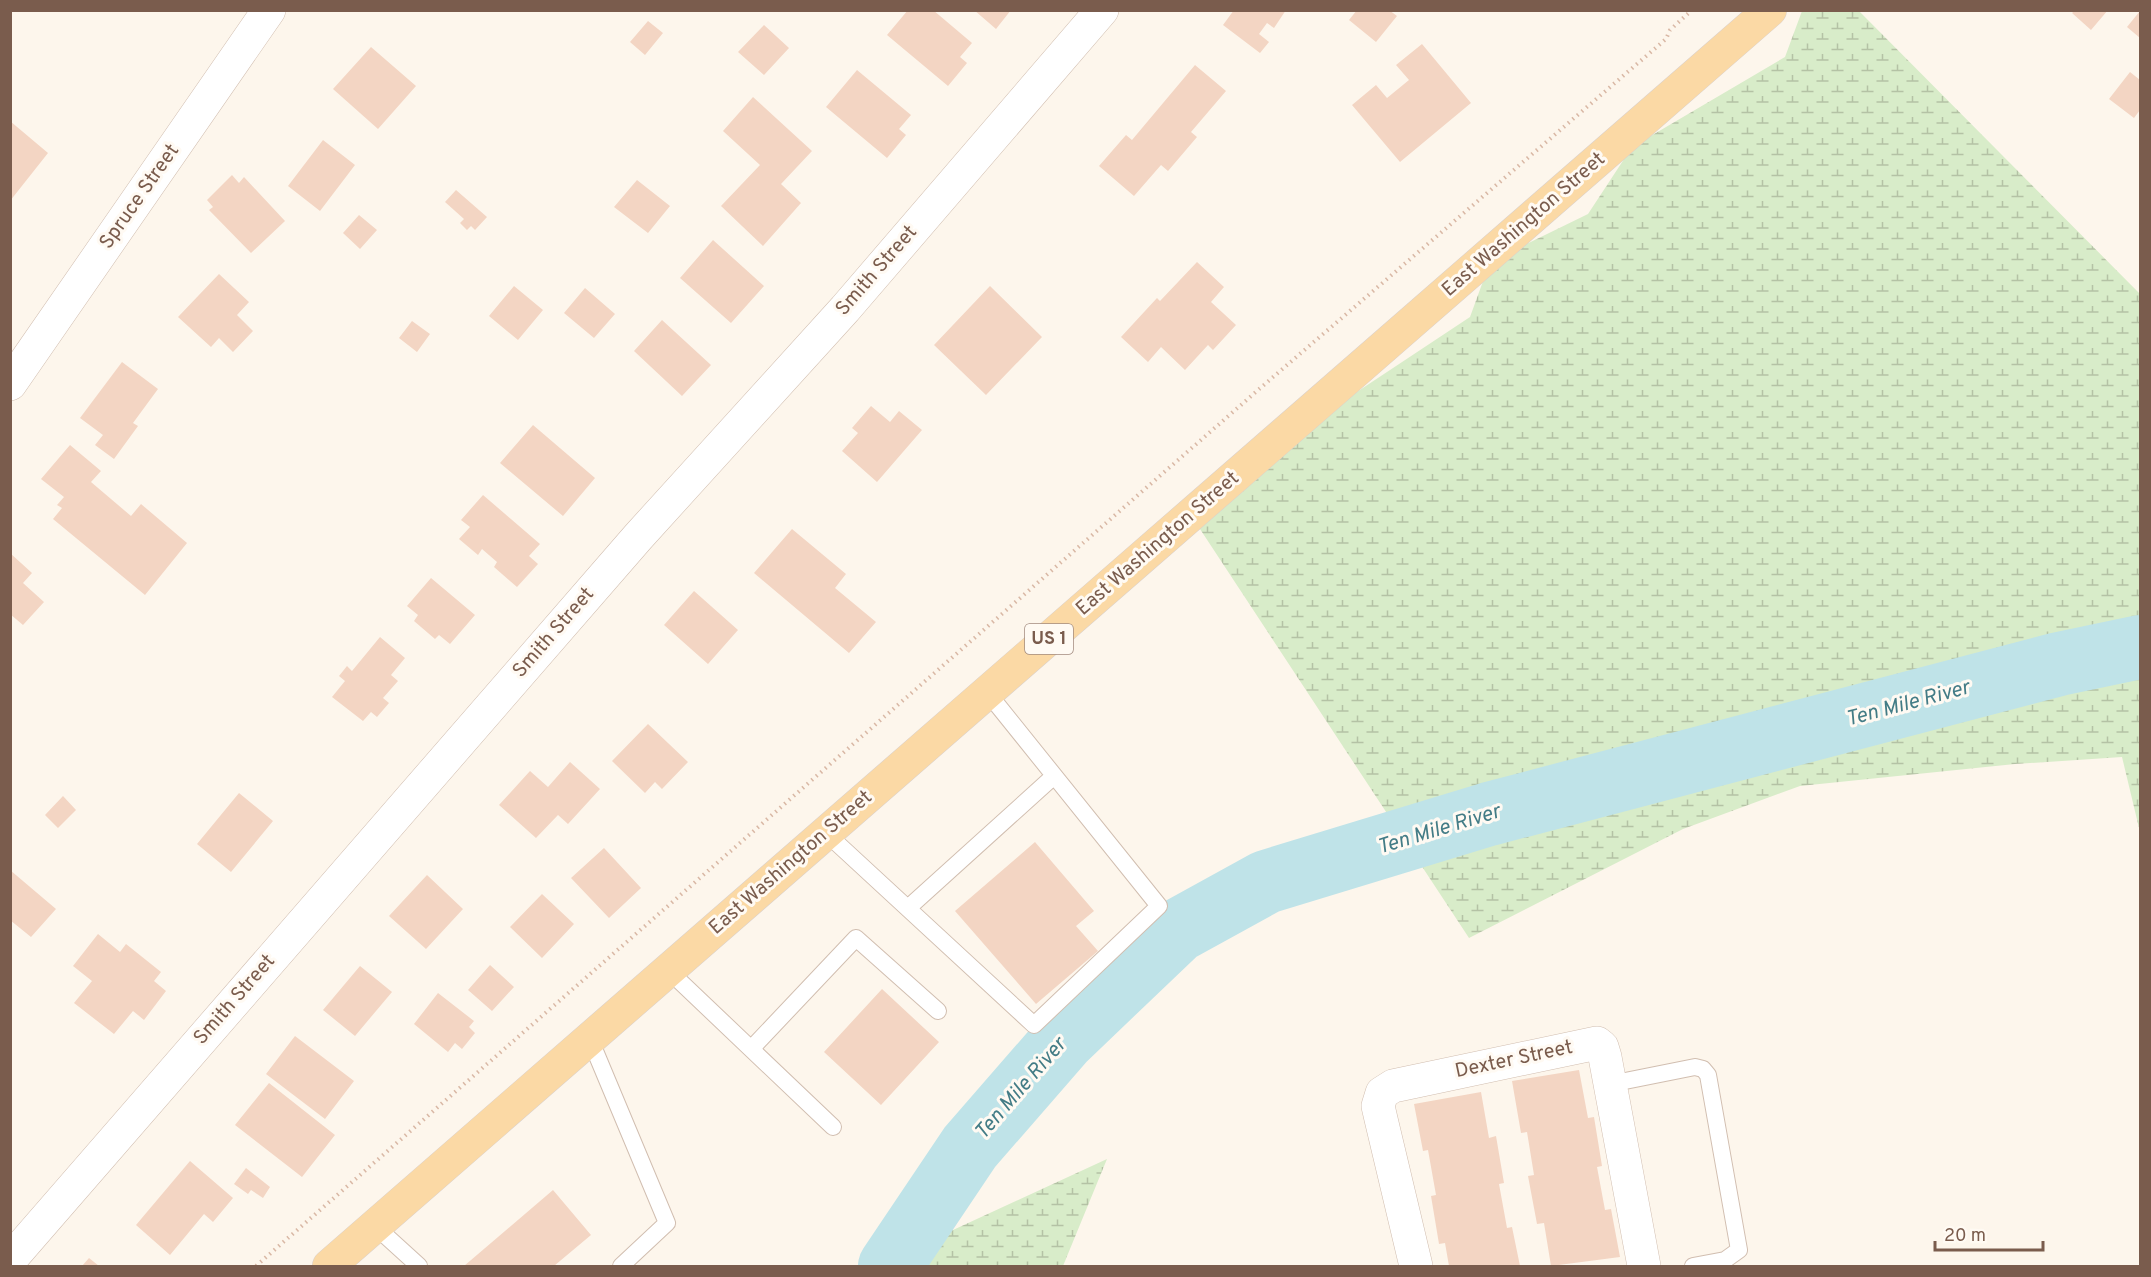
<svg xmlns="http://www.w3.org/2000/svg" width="2151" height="1277" viewBox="0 0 2151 1277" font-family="Overpass,sans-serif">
<defs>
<pattern id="wetland-marsh" width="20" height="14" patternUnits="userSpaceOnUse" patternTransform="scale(1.5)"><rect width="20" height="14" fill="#d8ecc9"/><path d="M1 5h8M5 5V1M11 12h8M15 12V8" fill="none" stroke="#b4c2a5"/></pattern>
</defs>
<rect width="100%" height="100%" fill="#fdf6ec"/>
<path fill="url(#wetland-marsh)" d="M1802 11H1859L2140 294V832L2122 757 2015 764 1800 786 1683 829 1469 938 1198 526 1218 484 1470 317 1490 262 1588 214 1632 147 1785 57Z
M1107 1159 1063 1266H875Z"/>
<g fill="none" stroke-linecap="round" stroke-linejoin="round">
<path stroke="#bfe3e8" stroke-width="64" d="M890 1266 970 1147 1064 1039 1177 931 1266 882 1489 814 2059 664 2140 647"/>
</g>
<path fill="#f3d5c3" d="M908 10H933L972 43 960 57 967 63 948 86 887 35Z
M974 10H1011L996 29Z
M1234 10H1286L1274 28 1267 23 1259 34 1269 42 1260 53 1223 25Z
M1357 10H1389L1397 16 1376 42 1349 20Z
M2075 10H2108L2091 30 2072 13Z
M2140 11V38L2127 27Z
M648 21 663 33 645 55 630 42Z
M764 25 789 48 764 75 738 52Z
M1422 44 1471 103 1400 162 1352 105 1376 85 1387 98 1409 80 1396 65Z
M371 47 416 86 378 129 333 89Z
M1195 65 1226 91 1191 132 1197 137 1168 171 1161 165 1134 196 1099 166 1126 135 1132 140Z
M857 70 911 115 899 129 906 135 887 158 826 107Z
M2130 72 2140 80V110L2134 118 2109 99Z
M753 97 812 151 781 184 801 203 763 246 721 206 760 165 723 131Z
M10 121 48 153 10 201Z
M323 140 355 165 320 211 288 186Z
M232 175 239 183 244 177 285 221 251 253 209 210 213 207 207 200Z
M637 180 670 206 648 233 614 207Z
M456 190 487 217 475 230 471 226 467 230 460 223 464 219 445 202Z
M359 215 377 230 360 249 343 233Z
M713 240 764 286 731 323 680 278Z
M1197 262 1224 287 1211 302 1236 325 1213 350 1208 345 1185 370 1161 347 1148 362 1121 337 1157 298 1160 301Z
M219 274 249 302 237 315 253 331 233 352 219 338 211 347 178 317Z
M514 286 543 310 518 340 489 316Z
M990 286 1042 337 986 395 934 345Z
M585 288 615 314 594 338 564 313Z
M662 320 711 365 682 396 634 351Z
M412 321 430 334 417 352 399 338Z
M122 362 158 389 133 423 138 426 114 459 95 445 103 435 80 418Z
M871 406 890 422 899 411 922 430 877 482 842 451 858 433 852 428Z
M533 425 595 478 563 516 500 463Z
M70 445 101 471 91 482 131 516 141 504 187 543 145 595 53 519 62 508 57 505 64 497 41 479Z
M483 495 540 544 529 556 538 564 517 587 494 567 497 562 482 549 478 555 459 539 470 527 461 520Z
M792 529 846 574 835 588 876 622 849 653 754 573Z
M10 553 32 573 23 583 44 602 23 625 10 614Z
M431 578 475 615 450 644 439 635 435 639 414 621 418 615 407 606Z
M694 591 738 630 708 664 664 625Z
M380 637 405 658 391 675 398 681 383 698 389 703 377 717 371 712 363 721 332 697 345 681 339 676 347 666 352 671Z
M648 724 688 762 662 789 655 782 645 793 612 761Z
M570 762 600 789 568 824 558 815 536 838 499 805 530 771 548 787Z
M239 793 273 821 231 872 197 844Z
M63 796 76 810 58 828 45 815Z
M1035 842 1094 911 1076 926 1098 951 1036 1004 955 911Z
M604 848 641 888 609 918 571 878Z
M10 870 56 909 31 937 10 920Z
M427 875 463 909 426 949 389 916Z
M542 894 574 924 542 958 510 927Z
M98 934 120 952 126 944 161 972 154 981 166 991 144 1020 133 1011 114 1034 74 1003 92 981 73 966Z
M490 965 514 987 492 1011 468 990Z
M360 966 392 992 355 1036 323 1010Z
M882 989 939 1042 881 1105 824 1052Z
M438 993 474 1021 469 1027 475 1033 462 1049 455 1043 448 1052 414 1024Z
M295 1036 354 1081 325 1119 266 1074Z
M1579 1070 1588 1118 1594 1117 1602 1166 1597 1167 1605 1210 1611 1209 1620 1257 1551 1266 1544 1223 1537 1224 1528 1176 1534 1175 1527 1132 1521 1133 1512 1081Z
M269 1083 335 1135 302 1177 235 1125Z
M1481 1092 1489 1138 1496 1136 1504 1183 1499 1184 1507 1228 1512 1227 1520 1266H1449L1445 1243 1439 1244 1431 1196 1436 1195 1428 1150 1423 1151 1414 1104Z
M190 1161 233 1198 213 1222 204 1214 170 1255 136 1225Z
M246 1168 270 1187 263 1198 251 1190 248 1194 234 1184Z
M553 1190 591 1235 554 1266H464Z
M89 1258 99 1266H82Z"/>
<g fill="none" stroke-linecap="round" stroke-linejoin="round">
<g stroke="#d1beb0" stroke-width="18">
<path id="service" d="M826 833 1034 1025 1159 906 987 692
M908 908 1054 776
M668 970 833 1127
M590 1039 667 1223 621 1266
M751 1049 856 938 938 1011
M1610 1084 1695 1067 1703 1069 1708 1075 1739 1250 1725 1260 1693 1266
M375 1226 419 1266"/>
</g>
<g stroke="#d1beb0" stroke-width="34">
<path id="minor" d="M10 384 269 10
M1416 1266 1381 1119 1378 1106 1382 1093 1393 1086 1597 1043 1602 1047 1605 1057 1644 1266"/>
</g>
<g stroke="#d1beb0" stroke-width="34">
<path id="tertiary" d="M10 1260 638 537 845 309 1102 10"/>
</g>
<g stroke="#dad1cd" stroke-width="34">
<path id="primary" d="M329 1266 1770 10"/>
</g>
<path stroke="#d9b8a5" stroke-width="4" stroke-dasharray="1.5 4.5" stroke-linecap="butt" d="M256 1266 1265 384 1666 39 1670 30 1692 10"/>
<use href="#service" stroke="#fff" stroke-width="16"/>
<use href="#minor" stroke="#fff" stroke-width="33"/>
<use href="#tertiary" stroke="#fff" stroke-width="33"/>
<use href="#primary" stroke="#fbd9a5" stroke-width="33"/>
</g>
<g text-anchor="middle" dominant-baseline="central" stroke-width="6" stroke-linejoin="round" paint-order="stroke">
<rect fill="#fffaf3" stroke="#a28b7f" stroke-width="1.5" x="1025" y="624" width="48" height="30" rx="4.5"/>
<g font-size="18" font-weight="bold" fill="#7a5c4d">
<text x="1049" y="639">US 1</text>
</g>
<g font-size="20" fill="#7a5c4d" stroke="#fffaf3">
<text transform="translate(140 197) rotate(-55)">Spruce Street</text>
<text transform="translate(1524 225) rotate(-41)">East Washington Street</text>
<text transform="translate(877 271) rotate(-49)">Smith Street</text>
<text transform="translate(1158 544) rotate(-41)">East Washington Street</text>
<text transform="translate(554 633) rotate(-49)">Smith Street</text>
<text transform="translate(791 863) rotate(-41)">East Washington Street</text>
<text transform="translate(235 1000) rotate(-49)">Smith Street</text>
<text transform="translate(1514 1060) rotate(-12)">Dexter Street</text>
</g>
<g font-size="21" font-style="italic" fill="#437c86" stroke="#fffaf3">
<text transform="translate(1908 704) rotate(-15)">Ten Mile River</text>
<text transform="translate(1439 830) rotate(-17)">Ten Mile River</text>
<text transform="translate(1021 1089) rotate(-49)">Ten Mile River</text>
</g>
</g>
<rect width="2151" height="1277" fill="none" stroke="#7a5c4d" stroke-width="24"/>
<path d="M1935 1241v9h108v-9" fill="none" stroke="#7a5c4d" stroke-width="3"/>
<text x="1944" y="1241" font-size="18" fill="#7a5c4d" stroke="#fffaf3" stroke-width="4.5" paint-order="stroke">20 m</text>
</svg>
